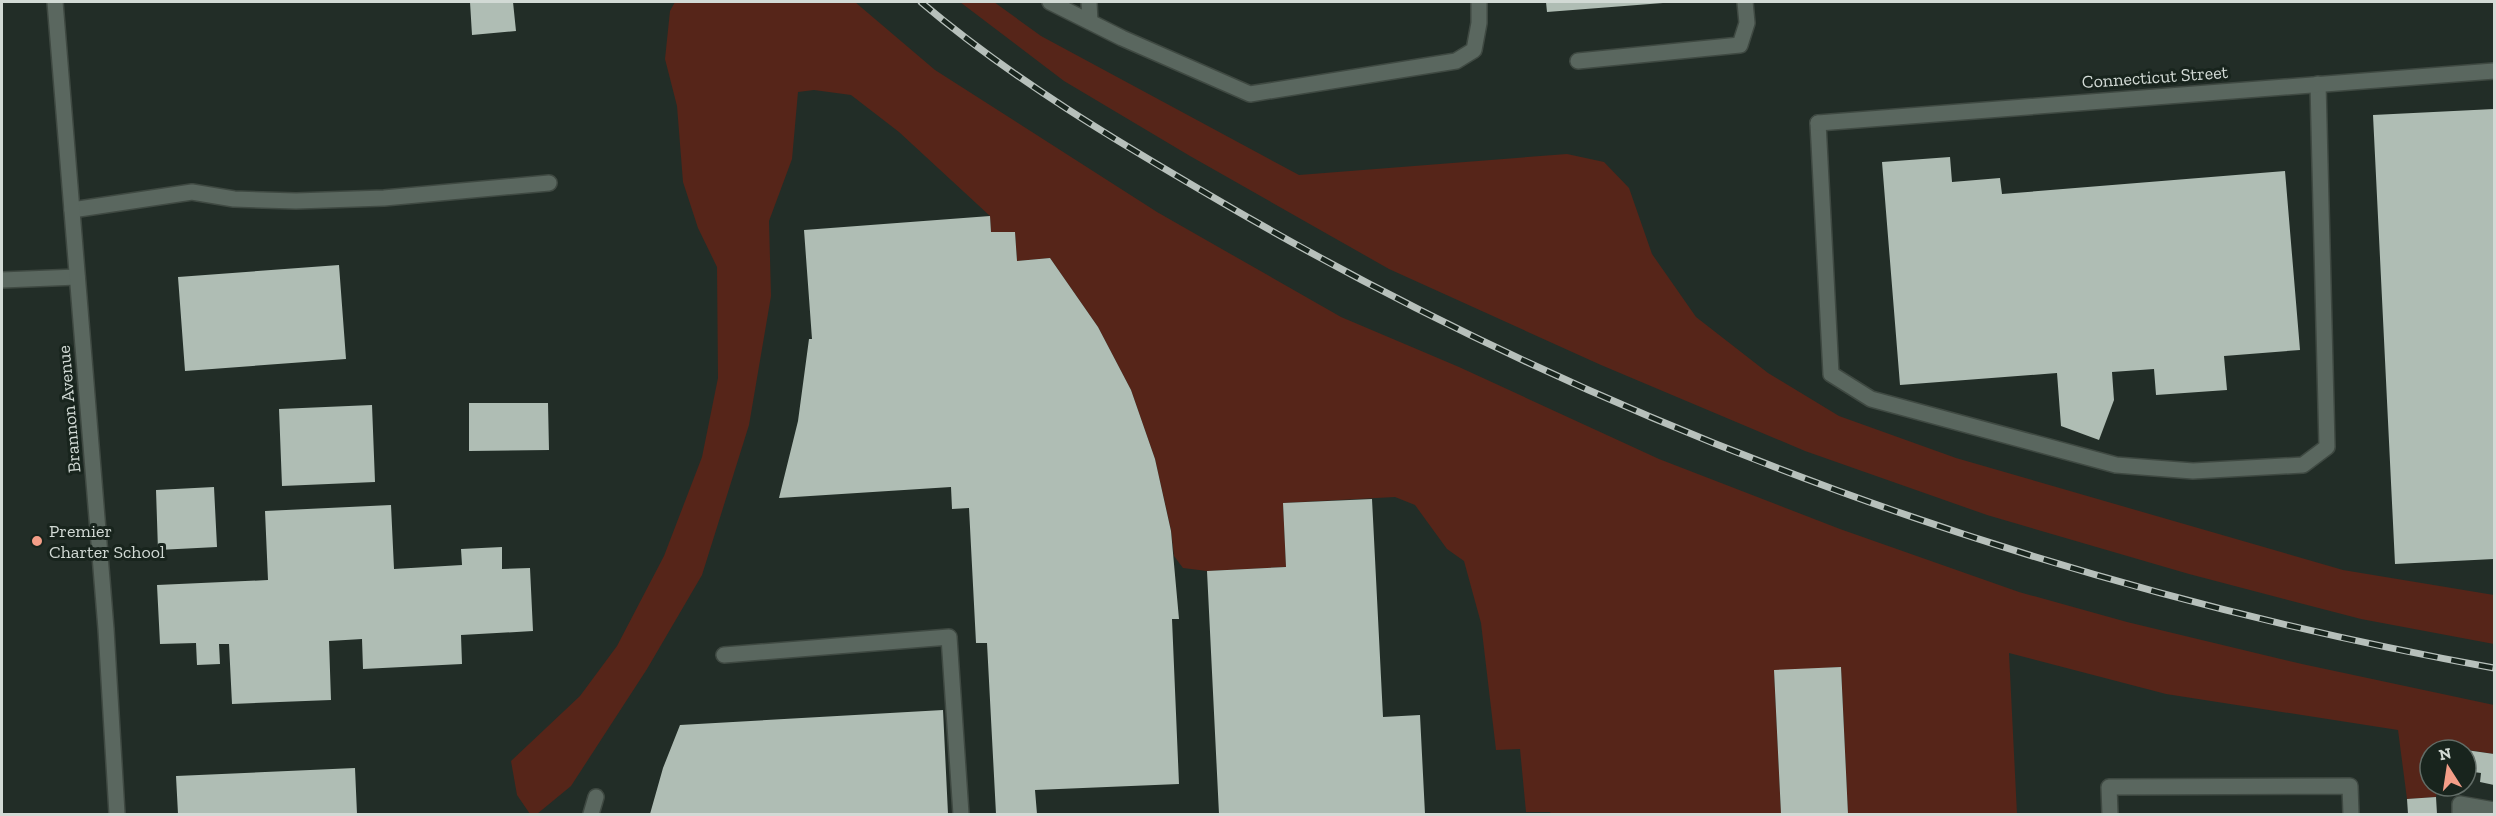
<svg xmlns="http://www.w3.org/2000/svg" width="2496" height="816" viewBox="0 0 2496 816" font-family="'Zilla Slab',serif">
<rect width="100%" height="100%" fill="#222d27"/>
<path fill="#562519" d="M675 2H855L935 70 1157 212 1341 317 1459 367 1659 459 1840 529 2019 592 2127 622 2302 664 2494 705V754L2443 746 2442 750H2430V786H2437L2436 797 2407 799 2398 730 2166 694 2009 653 2017 814H1848L1841 667 1774 671 1781 814H1551L1550 812H1526L1520 749 1496 750 1481 623 1464 561 1447 549 1415 505 1395 497 1283 503 1286 567 1207 571 1183 568 1174 556 1171 530 1155 459 1131 390 1098 327 1050 258 1017 261 1015 232H991L990 216 899 132 851 95 814 90 798 92 792 159 769 221 771 296 749 425 702 575 647 669 571 786 537 814H530L517 795 511 761 580 696 617 646 664 556 702 457 718 378 717 267 698 228 683 182 677 106 665 59 670 11Z
M960 2H994L1041 36 1299 175 1567 154 1604 162 1629 188 1652 254 1696 317 1768 373 1839 416 1956 458 2343 570 2494 595V644L2361 619 2189 574 1987 515 1805 451 1601 365 1389 269 1190 156 1064 81Z"/>
<path fill="#afbdb4" d="M470 2H513L516 31 472 35Z
M1546 2H1663V3L1547 12Z
M2494 109V559L2395 564 2373 115Z
M1950 157 1952 182 2000 178 2002 194 2285 171 2300 350 2224 356 2227 390 2156 395 2154 369 2112 372 2114 400 2099 440 2061 426 2057 373 1900 385 1882 162Z
M990 216 991 232H1015L1017 261 1050 258 1098 327 1131 390 1155 459 1171 531 1179 619H1172L1179 784 1035 790 1037 814H996L987 643H976L969 508 952 509 951 487 779 498 798 421 809 339H812L804 230Z
M339 265 346 359 185 371 178 277Z
M469 403H548L549 450 469 451Z
M372 405 375 482 282 486 279 409Z
M214 487 217 547 158 550 156 490Z
M1372 499 1383 717 1420 715 1425 814H1219L1207 571 1286 567 1283 503Z
M391 505 394 569 462 565 461 549 502 547V569L530 568 533 631 461 635 462 664 363 669 362 639 329 641 331 700 232 704 229 644H219L220 664 197 665 196 643 160 644 157 585 268 580 265 511Z
M1841 667 1848 814H1781L1774 670Z
M943 710 948 814H650L663 768 680 725Z
M2466 750 2494 754V785L2480 782 2481 773 2466 771Z
M355 768 357 814H178L176 776Z
M2436 797 2437 814H2408L2407 799Z"/>
<g fill="none" stroke-linecap="round" stroke-linejoin="round">
<g stroke="#3f4942" stroke-width="18">
<path id="lane" d="M1050 2 1122 38 1250 94 1456 61 1474 50 1479 23V2
M1089 2 1090 22
M1578 61 1740 45 1747 23 1745 2
M1818 123 1831 374 1871 399 2116 465 2193 471 2303 465 2327 447 2318 84
M72 210 192 192 234 199 296 201 384 198 549 183
M2 280 77 277
M724 655 949 637 961 814
M591 814 596 797
M2110 814 2109 787 2350 786 2351 814
M2460 814V804L2494 810"/>
</g>
<g stroke="#3f4942" stroke-width="18">
<path id="street" d="M55 2 106 629 117 814
M1818 123 2494 71"/>
</g>
<use href="#lane" stroke="#5a675f" stroke-width="15"/>
<use href="#street" stroke="#5a675f" stroke-width="15"/>
<g stroke="#b7c0bb" stroke-width="7">
<path id="rail" d="M921 2C1013 80 1118 142 1223 203 1614 431 2050 588 2494 668"/>
</g>
<use href="#rail" stroke="#18241d" stroke-width="4.5" stroke-dasharray="14" stroke-linecap="butt"/>
</g>
<circle fill="#f49e88" stroke="#18241d" stroke-width="2" cx="37" cy="541" r="6"/>
<g text-anchor="middle" dominant-baseline="central" stroke-width="6" stroke-linejoin="round" paint-order="stroke">
<g font-size="18" fill="#d2dad5" stroke="#18241d">
<text transform="translate(2155 77) rotate(-4)">Connecticut Street</text>
<text transform="translate(69 409) rotate(-95)">Brannon Avenue</text>
</g>
<g font-size="18" fill="#d2dad5" stroke="#18241d" text-anchor="start">
<text x="49" y="531">Premier<tspan x="49" dy="21">Charter School</tspan></text>
</g>
</g>
<rect width="2496" height="816" fill="none" stroke="#d2dad5" stroke-width="6"/>
<g transform="translate(2448 768) rotate(348)"><circle r="28" fill="#18241d" stroke="#626d67" stroke-width="1.5"/>
<path d="M0-4.5L10 22L0 15L-10 22Z" fill="#f49e88"/>
<text y="-9" font-size="16" font-weight="bold" text-anchor="middle" fill="#d2dad5">N</text>
</g>
</svg>
